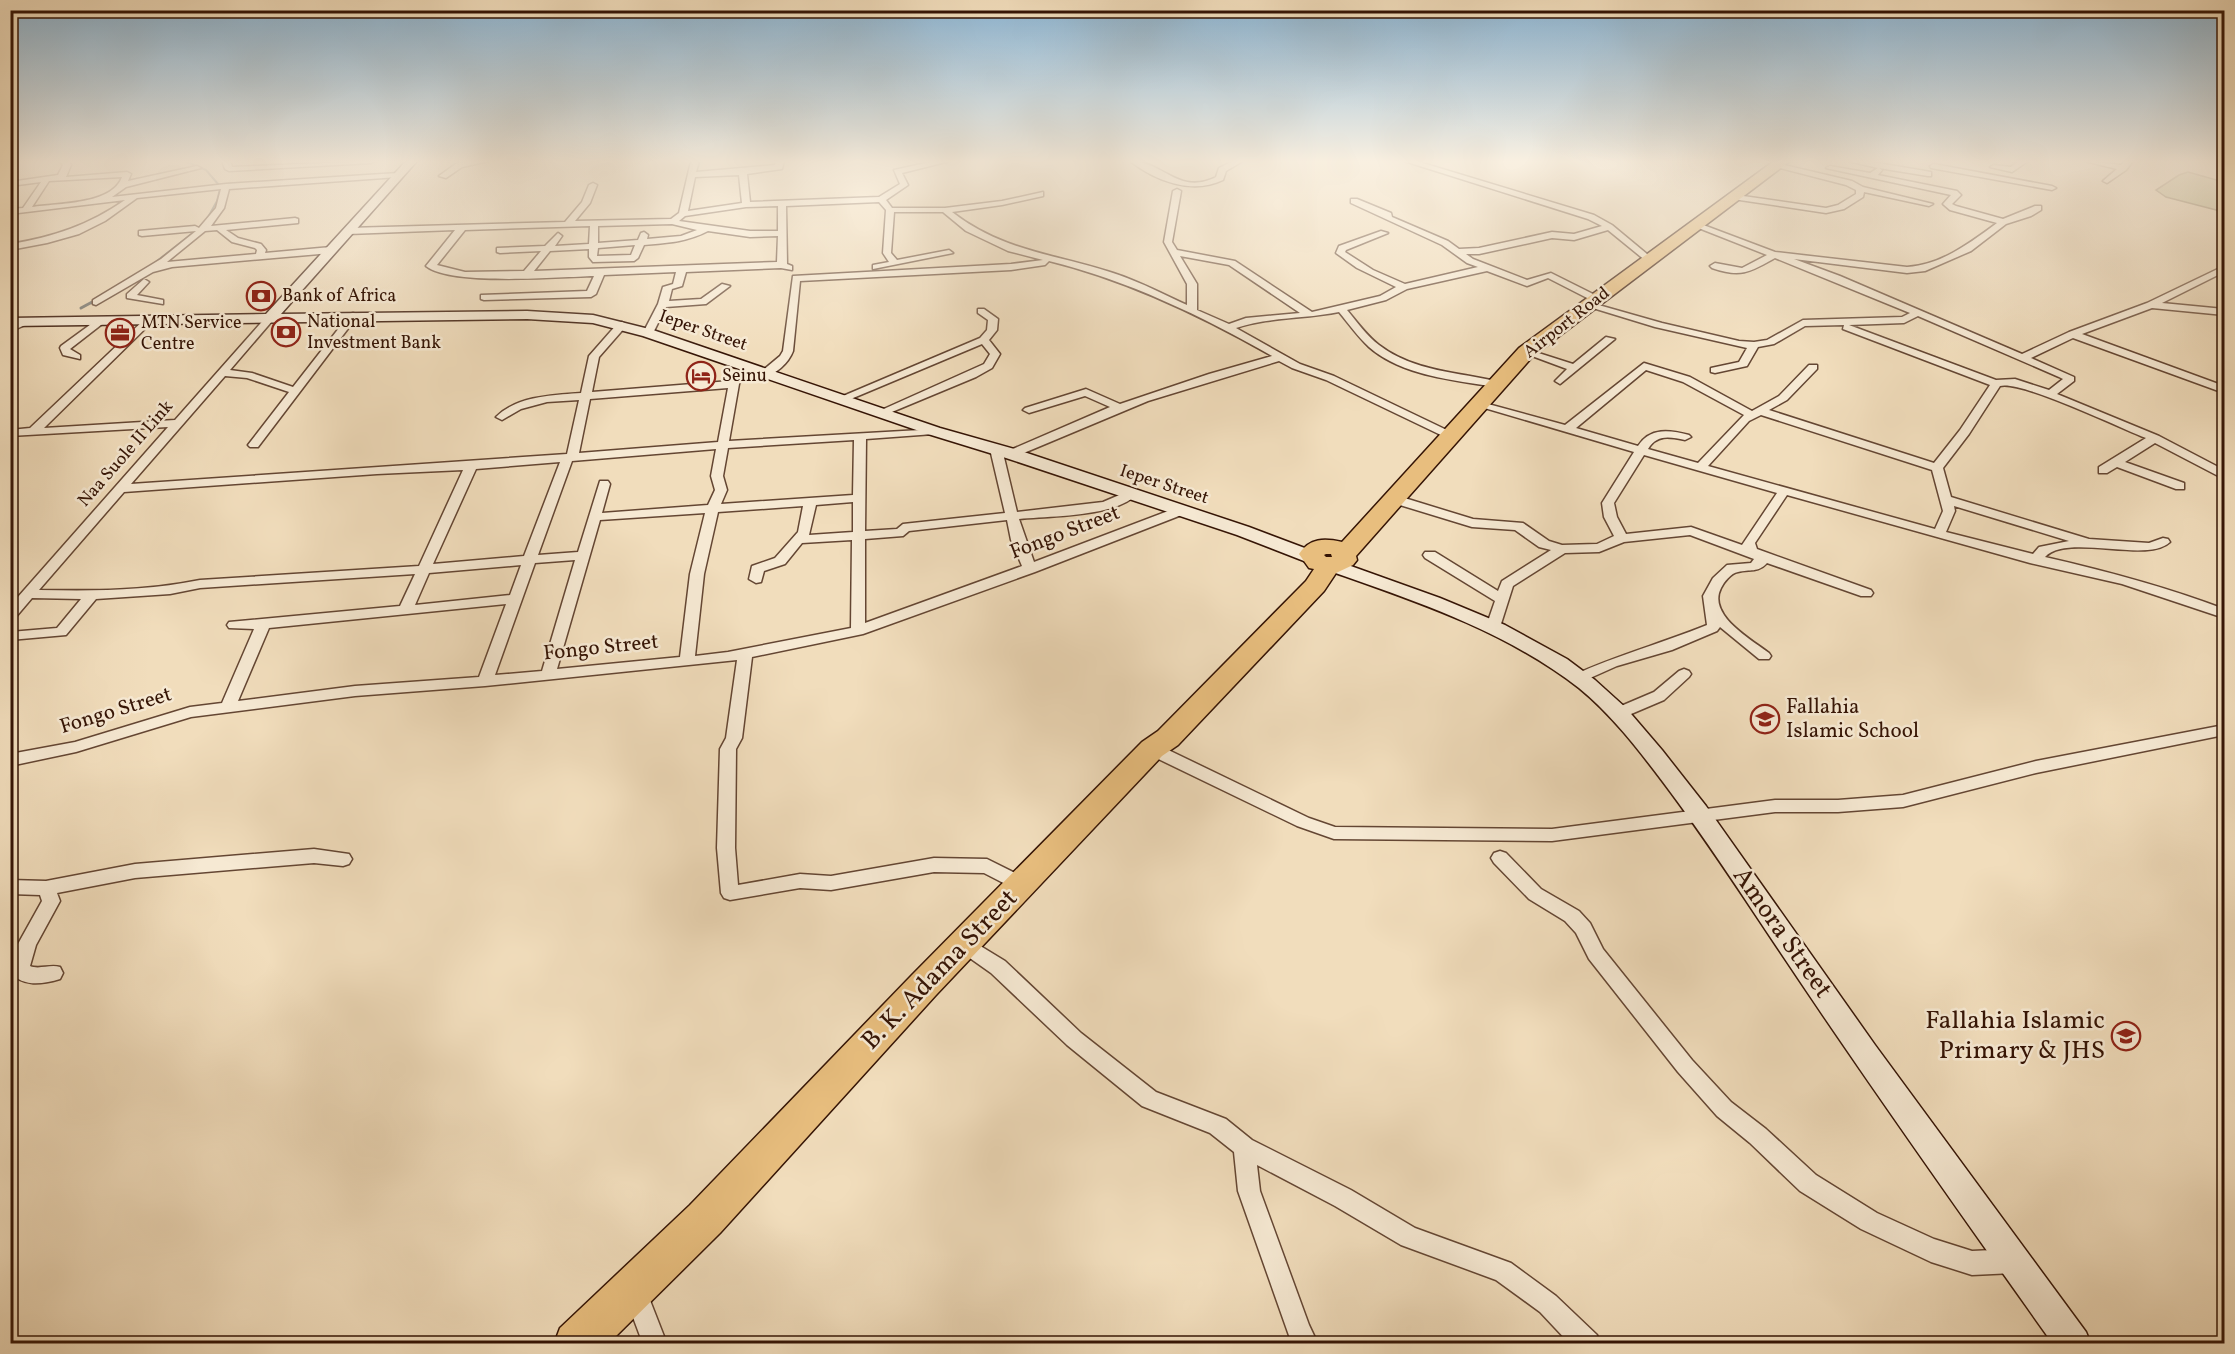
<svg xmlns="http://www.w3.org/2000/svg" width="2235" height="1354" viewBox="0 0 2235 1354" font-family="Vollkorn,serif">
<rect width="100%" height="100%" fill="#f1ddbc"/>
<filter id="stains"><feTurbulence type="fractalNoise" baseFrequency=".00333" numOctaves="4"/><feColorMatrix values="0 0 0 0 .2 0 0 0 0 .09 0 0 0 0 .02 0 0 0 .5 -.17"/></filter>
<radialGradient id="worn" r=".72"><stop offset=".6" stop-color="#630" stop-opacity="0"/><stop offset="1" stop-color="#630" stop-opacity=".3"/></radialGradient>
<path fill="#bdc08e" stroke="#796a4a" stroke-width="1.5" d="M2188 172 2224 182V212L2166 197 2156 190 2179 175Z"/>
<g fill="none" stroke-linecap="round" stroke-linejoin="round">
<path stroke="#757772" stroke-width="2" d="M185 161 206 170 218 184
M206 221 217 201 220 189
M148 268 198 229
M91 303 98 299"/>
<path stroke="#757772" stroke-width="3" d="M81 308 94 301"/>
<g stroke="#644633" stroke-width="3">
<path id="street" d="M60 161H68L71 165 66 177 127 172 131 174 128 181 197 166 201 168 126 187 112 197 226 184 398 173 402 175 398 177 229 189 224 208 211 226 295 218 298 219V223L226 230 238 238 261 244 266 250 265 253 331 247 335 250 331 253 172 267 153 272 96 305 93 304V300L161 259 196 231 142 236 139 235V231L195 226 199 228 216 208 221 189 137 198 105 221 79 234 47 243 10 250V244C54 237 89 225 125 200L10 214V209L23 208 41 182 10 186V182L58 175 63 165ZM122 177C112 205 58 203 32 207L49 181ZM217 230 232 242 255 248 257 250 256 254 167 262 205 231Z
M222 161H230L232 167 375 161 371 163 229 171 225 169Z
M470 161H489L462 167 446 178 439 176 457 163Z
M691 161H699L696 172 775 165 776 161H784L782 169 747 174 750 202 879 197 900 184 894 170 935 161H950L902 173 908 185 886 200 892 208H945L1002 201 1043 192V196L1002 205 952 212C1005 253 1059 254 1119 275 1142 283 1165 295 1187 305V284L1164 242 1173 191 1177 189 1181 191 1172 242 1177 250 1235 261 1312 312 1380 296 1396 287 1357 268 1336 253 1339 246 1381 231 1388 233 1346 250 1345 252 1373 270 1405 284 1478 267 1467 263 1442 245 1351 203V199H1357L1391 213 1392 217 1448 241 1459 249 1479 248 1552 232 1574 234 1602 226 1588 219 1404 161H1416L1594 215 1612 225 1653 259 1646 261 1608 230 1574 240 1552 238 1479 254H1466L1473 259 1527 280 1551 273 1599 297V301H1593L1548 278 1527 286 1487 271 1407 289 1386 300 1347 310C1357 322 1367 336 1379 345 1414 372 1459 372 1500 382L1501 384 1496 387C1454 380 1402 376 1369 347 1358 337 1349 324 1339 312 1305 319 1268 317 1236 328L1300 364 1334 376 1453 433V437H1445L1326 380 1292 368 1279 361 1148 401 1012 458 1008 457V451L1110 407 1085 396 1029 413 1023 410 1025 408 1086 389 1120 404 1209 374 1272 356C1202 316 1127 280 1049 261L1045 265 1011 270 800 281 793 351C789 362 775 377 762 375V371L780 356 783 351 793 276 1011 264 1043 260 1008 251 966 231 943 212H894L891 253 897 260 949 250 953 253 873 269V265L889 262 883 253 886 210 879 202 786 206 787 264 792 266V270L781 268 686 272 682 286 672 289 669 301 701 299 722 284 730 286 706 304 666 307 653 333 648 336 643 333 658 304 663 287 673 284 676 272 604 275 596 294 591 297 484 300 481 299V295L587 291 594 276C560 277 450 286 426 266L455 230 348 234 344 231 348 228 565 222 582 202 589 185 593 183 597 185 590 203 575 221 671 219 679 213ZM739 175 742 203 688 211 695 177ZM778 206V231H750L679 221 685 216 746 207ZM672 224 697 230 681 236 647 239 648 235 644 232 641 233 638 240 598 243V226ZM590 226 589 244 555 246 562 236 558 233 545 246 497 248V252L500 253 541 251 524 271 465 272 437 265 465 230ZM708 231 750 237 778 236 777 262 534 271 550 251 589 249V257L593 262 634 261 638 258 644 245C667 243 687 242 708 231ZM635 245 631 255 597 256 598 248ZM1180 256 1229 265 1300 313 1246 318 1229 324 1197 310V284Z
M1130 161C1163 161 1179 196 1216 177L1219 168 1233 161H1243L1226 171 1223 180C1192 195 1156 181 1130 161Z
M1848 161H1866L1931 172V176H1928L1879 168 1882 170 1878 175 1957 191 1961 195 1952 204 1956 206 2003 219 2035 206H2041V210L2031 216 2006 224 1971 251 1925 271 1907 273 1794 259 1840 276 2022 354 2069 332 2147 303 2224 266V272L2162 303 2224 309V315L2152 308 2082 334 2224 386V393L2073 338 2031 358 2074 377V381L2057 394 2159 436 2224 470V479L2155 443 2125 462 2184 483V489H2176L2117 467 2107 473H2099V467L2146 438C2120 428 2021 380 2000 386L1969 434 1943 468 1951 497 2089 539 2149 543 2163 538 2168 539 2170 542C2148 564 2067 533 2045 557 2106 571 2166 587 2224 609V618L2122 584 2030 563 1787 495 1755 543 1757 549 1871 590 1873 593 1871 596H1861L1767 563C1758 573 1750 569 1738 572 1731 573 1724 582 1721 588 1707 615 1751 639 1769 653L1771 656 1769 659H1759L1720 627 1717 631 1672 650 1617 666 1579 683 1574 681 1571 678 1574 675C1617 655 1663 643 1707 625L1703 596 1713 578 1727 565 1751 563 1754 559 1690 535 1624 542 1599 552 1565 553 1513 586 1500 627 1493 631 1486 627 1495 601 1425 558 1423 555 1425 552H1435L1498 591 1502 581 1551 550 1539 547 1515 530 1472 527 1390 502 1388 499 1390 496H1398L1473 519 1523 523 1549 541 1562 545 1597 544 1614 536 1604 517 1602 503 1634 452 1471 404 1477 401 1565 425 1644 363 1690 377 1752 411 1779 396 1809 365H1817V369L1787 400 1769 410 1934 463 1960 430 1990 385 1843 329 1844 325 1805 326 1774 344 1758 347 1747 366 1715 373 1711 372V368L1739 362 1747 348 1655 327 1583 305 1588 302 1662 323 1739 341 1754 342 1767 340 1803 320 1902 317 1910 313 1775 258C1750 272 1741 278 1712 268L1710 266 1715 263 1742 268 1767 255 1691 225 1698 223 1775 252 1907 267C1941 265 1970 243 1997 223L1950 210 1943 204 1951 195 1826 168 1830 166 1870 173 1878 168ZM1918 316 2059 377 2063 379 2049 390 2015 379 1996 380 1849 325 1904 323ZM1646 370 1683 382 1744 415 1698 463 1648 449C1657 434 1670 437 1685 440L1691 437 1689 435C1670 430 1650 427 1638 446L1576 428ZM1761 415 1932 470 1943 511 1935 529 1708 466 1749 421ZM1644 455 1777 493 1742 545 1691 527 1626 534 1617 517 1614 503ZM1954 506 2069 541 2039 547 2033 554 1946 532 1955 511Z
M2019 161H2028L2012 172 1990 167 1994 165 2011 167Z
M2085 161 2121 165 2125 161H2133L2126 170 2107 183 2103 181 2117 169Z
M1776 163 1852 181 1863 187 1933 204 1929 206 1864 192 1863 197 1844 209 1826 213 1733 199V195H1736L1826 208 1838 205 1856 194V190L1846 185 1776 167Z
M1934 164 2052 186 2056 188 2052 190 1931 168 1930 166Z
M144 279 149 282 137 295 163 300V304L127 298V294Z
M978 309H984L998 319 997 330 989 340 1000 354 992 368 976 377 887 414H879L877 412 984 364 990 354 982 344 846 401 842 402 836 399 980 338 987 330 988 320 978 313Z
M353 313 356 314V318L258 447H250L248 445 289 392 247 378 225 376 131 484 567 454 579 400 547 402 521 409 502 420 496 417C517 396 553 395 581 393L589 356 618 323 622 322 627 325 599 357 592 392 730 381C736 373 745 364 756 366V370L743 378 739 384 729 441 938 429V433L934 434 866 439 865 531 897 529 903 524 1005 513 990 449 996 445 1002 449 1017 512 1103 502 1131 490 1137 494C1116 517 1050 516 1019 519L1034 562 1176 508H1184L1186 511 1184 514 1035 572 863 634 752 657 742 738 736 749 735 848 738 885 800 874 831 876 934 858 987 859 1029 880 1032 885 1029 890 1023 892 1017 890 984 873 934 872 831 890 800 888 730 900 724 898 721 893 717 848 720 749 726 738 737 660 485 686 355 696 191 717 76 752 10 766V754L75 742 190 707 222 703 254 629 229 628 227 625 229 622 400 606 415 574 200 588 170 594 96 599 66 635 10 640V632L57 628 81 599 32 598 15 618 10 619V606L168 427 10 436V430L30 428 146 318 154 320 44 428 175 420 267 316 270 315 275 318 273 320 230 370 252 373 293 387 350 314ZM728 388 718 442 579 453 590 399ZM854 440 853 495 721 504 727 490 723 476 728 448ZM716 449 711 476 715 490 708 505 602 513 610 484 608 481H600L578 552 538 555 572 461ZM560 462 524 556 433 564 476 469ZM463 470 419 566 200 580C146 591 94 591 39 590L124 492 377 474ZM853 502V532L809 535 816 505ZM803 506 798 532 775 558 752 566 749 579 756 583 761 582 764 571 785 564 802 543 852 540 851 628 728 652 695 656 704 574 718 512ZM705 513 690 574 680 657 557 669 600 520ZM1007 520 1011 540 1022 566 865 623V539L903 536 909 531ZM575 560 542 671 495 675 535 563ZM521 565 510 595 415 605 429 573ZM506 604 479 677 355 686 238 701 269 628Z
M24 319 29 322 27 324 10 332V325Z
M98 319 106 321 70 349 80 355V359L63 355 60 348 61 346Z
M1606 337 1615 339 1560 384 1555 381 1567 369 1521 352 1526 349 1573 364Z
M1684 669 1689 671 1691 674 1689 677 1664 700 1624 717H1614L1611 713 1614 709 1654 692 1679 671Z
M2224 725V735L2036 773 1903 807 1838 812H1775L1552 841 1334 839 1297 826 1146 753 1144 749 1146 745H1158L1309 818 1335 827 1552 829 1775 800H1838L1903 795 2036 761Z
M314 849 349 854 352 859 349 864 343 866 314 863 135 878 57 893 60 901 36 945 30 966C39 970 50 964 60 967L63 973 60 979C43 984 22 988 10 971L18 944 42 901 40 895 10 894V880L46 881 135 864Z
M1500 851 1506 853 1541 889 1579 911 1590 923 1603 949 1692 1060 1731 1102 1766 1129 1816 1175 1877 1213 1934 1239 1972 1251 2014 1249 2022 1253 2026 1261 2022 1269 2014 1273 1972 1275 1931 1262 1861 1229 1800 1191 1750 1143 1717 1116 1678 1072 1589 959 1576 933 1565 921 1529 899 1494 863 1491 858 1494 853Z
M964 936 1005 961 1081 1033 1156 1092 1226 1119 1252 1140 1351 1190 1415 1228 1511 1263 1556 1296 1597 1335 1600 1344H1570L1540 1312 1496 1280 1401 1245 1335 1206 1257 1165 1260 1191 1309 1325 1318 1344H1292L1238 1191 1234 1152 1210 1133 1142 1106 1067 1045 991 973 957 949 955 944 957 939Z
M636 1281 644 1285 667 1344H643L624 1293 628 1285Z"/>
</g>
<g stroke="#351405" stroke-width="3">
<path id="secondary" d="M406 161H417L281 314 527 311 593 315 653 330 940 428 1018 450 1249 527 1318 553 1320 557 1318 561H1304L1237 535 1006 458 928 434 643 336 593 323 527 319 10 326V318L266 314Z
M1334 560 1440 598 1505 625 1567 659 1595 680 1626 708 1662 750 1706 806 1875 1045 2086 1332 2091 1344H2053C1963 1217 1873 1091 1787 962 1746 901 1707 840 1663 782 1638 749 1611 714 1579 688 1504 630 1415 601 1327 570L1325 566 1327 562Z"/>
</g>
<g stroke="#351405" stroke-width="3">
<path id="highway" d="M1774 161H1790L1533 356 1356 556 1357 560 1353 565 1336 573 1324 591 1178 745 1162 756 936 995 720 1233 608 1344H554L560 1328 690 1205 912 975 1142 742 1158 731 1306 581 1314 569 1309 568 1299 554C1310 538 1324 538 1342 542L1519 348ZM1326 554H1331L1332 557H1326L1324 555Z"/>
</g>
<use href="#street" fill="#f6e9d3" fill-rule="evenodd"/>
<use href="#secondary" fill="#f6e9d3" fill-rule="evenodd"/>
<use href="#highway" fill="#e8be7e" fill-rule="evenodd"/>
</g>
<linearGradient id="sky" x2="0" y2="1"><stop stop-color="#8bb6d6"/><stop offset="0.46" stop-color="#f9f0e1"/><stop offset="1" stop-color="#f9f0e1" stop-opacity="0"/></linearGradient>
<rect width="2235" height="351" fill="url(#sky)"/>
<defs>
<g id="bank-ring" transform="scale(1.5)"><circle r="9.5" fill="#f6e9d3" stroke="#8f2418" stroke-width="1.5"/><path d="M-6-4H6V4H-6ZM0-2.3a2.3 2.3 0 1 0 0 4.6a2.3 2.3 0 1 0 0-4.6Z" fill="#8f2418"/></g>
<g id="office-ring" transform="scale(1.5)"><circle r="9.5" fill="#f6e9d3" stroke="#8f2418" stroke-width="1.5"/><path d="M-6-3h4V-5.5h4V-3h4V5H-6ZM-1-4.5V-3h2v-1.5ZM-6 0V1H6V0Z" fill="#8f2418"/></g>
<g id="hotel-ring" transform="scale(1.5)"><circle r="9.5" fill="#f6e9d3" stroke="#8f2418" stroke-width="1.5"/><path d="M-6-4.5h1.5V1H6V5H4.5V3h-9V5H-6ZM-4 0a1.8 1.8 0 1 1 3.6 0ZM.5 0V-2.5h3Q6-2.5 6 0Z" fill="#8f2418"/></g>
<g id="school-ring" transform="scale(1.5)"><circle r="9.5" fill="#f6e9d3" stroke="#8f2418" stroke-width="1.5"/><path d="M0-5L7-2L0 1L-7-2ZM-4 1L0 2.5L4 1V4Q0 6-4 4Z" fill="#8f2418"/></g>
</defs>
<g fill-rule="evenodd">
<use href="#bank-ring" x="261" y="296"/>
<use href="#bank-ring" x="286" y="332"/>
<use href="#office-ring" x="120" y="333"/>
<use href="#hotel-ring" x="701" y="376"/>
<use href="#school-ring" x="1765" y="719"/>
<use href="#school-ring" x="2126" y="1036"/>
</g>
<g text-anchor="middle" dominant-baseline="central" stroke-width="5" stroke-linejoin="round" paint-order="stroke">
<g font-size="18" fill="#351405" stroke="#f6e9d3" text-anchor="start">
<text x="282" y="296">Bank of Africa</text>
<text x="307" y="322">National<tspan x="307" dy="21">Investment Bank</tspan></text>
<text x="141" y="323">MTN Service<tspan x="141" dy="21">Centre</tspan></text>
<text x="722" y="376">Seinu</text>
</g>
<g font-size="18" fill="#351405" stroke="#f6e9d3">
<text transform="translate(1567 323) rotate(-38)">Airport Road</text>
<text transform="translate(703 331) rotate(19)">Ieper Street</text>
<text transform="translate(126 454) rotate(-49)">Naa Suole II Link</text>
<text transform="translate(1164 485) rotate(18)">Ieper Street</text>
</g>
<g font-size="21" fill="#351405" stroke="#f6e9d3">
<text transform="translate(1065 533) rotate(-21)">Fongo Street</text>
<text transform="translate(601 648) rotate(-6)">Fongo Street</text>
<text transform="translate(116 711) rotate(-17)">Fongo Street</text>
</g>
<g font-size="21" fill="#351405" stroke="#f6e9d3" text-anchor="start">
<text x="1786" y="707">Fallahia<tspan x="1786" dy="24">Islamic School</tspan></text>
</g>
<g font-size="26" fill="#351405" stroke="#f6e9d3">
<text transform="translate(1782 933) rotate(55)">Amora Street</text>
<text transform="translate(940 970) rotate(-46)">B. K. Adama Street</text>
</g>
<g font-size="26" fill="#351405" stroke="#f6e9d3" text-anchor="end">
<text x="2105" y="1021">Fallahia Islamic<tspan x="2105" dy="30">Primary &amp; JHS</tspan></text>
</g>
</g>
<rect width="2235" height="1354" fill="none" stroke="#f1ddbc" stroke-width="36"/>
<rect x="12" y="12" width="2211" height="1330" fill="none" stroke="#351405" stroke-width="3"/>
<rect x="18" y="18" width="2199" height="1318" fill="none" stroke="#351405" stroke-width="1.5"/>
<rect width="100%" height="100%" filter="url(#stains)"/>
<rect width="100%" height="100%" fill="url(#worn)"/>
</svg>
